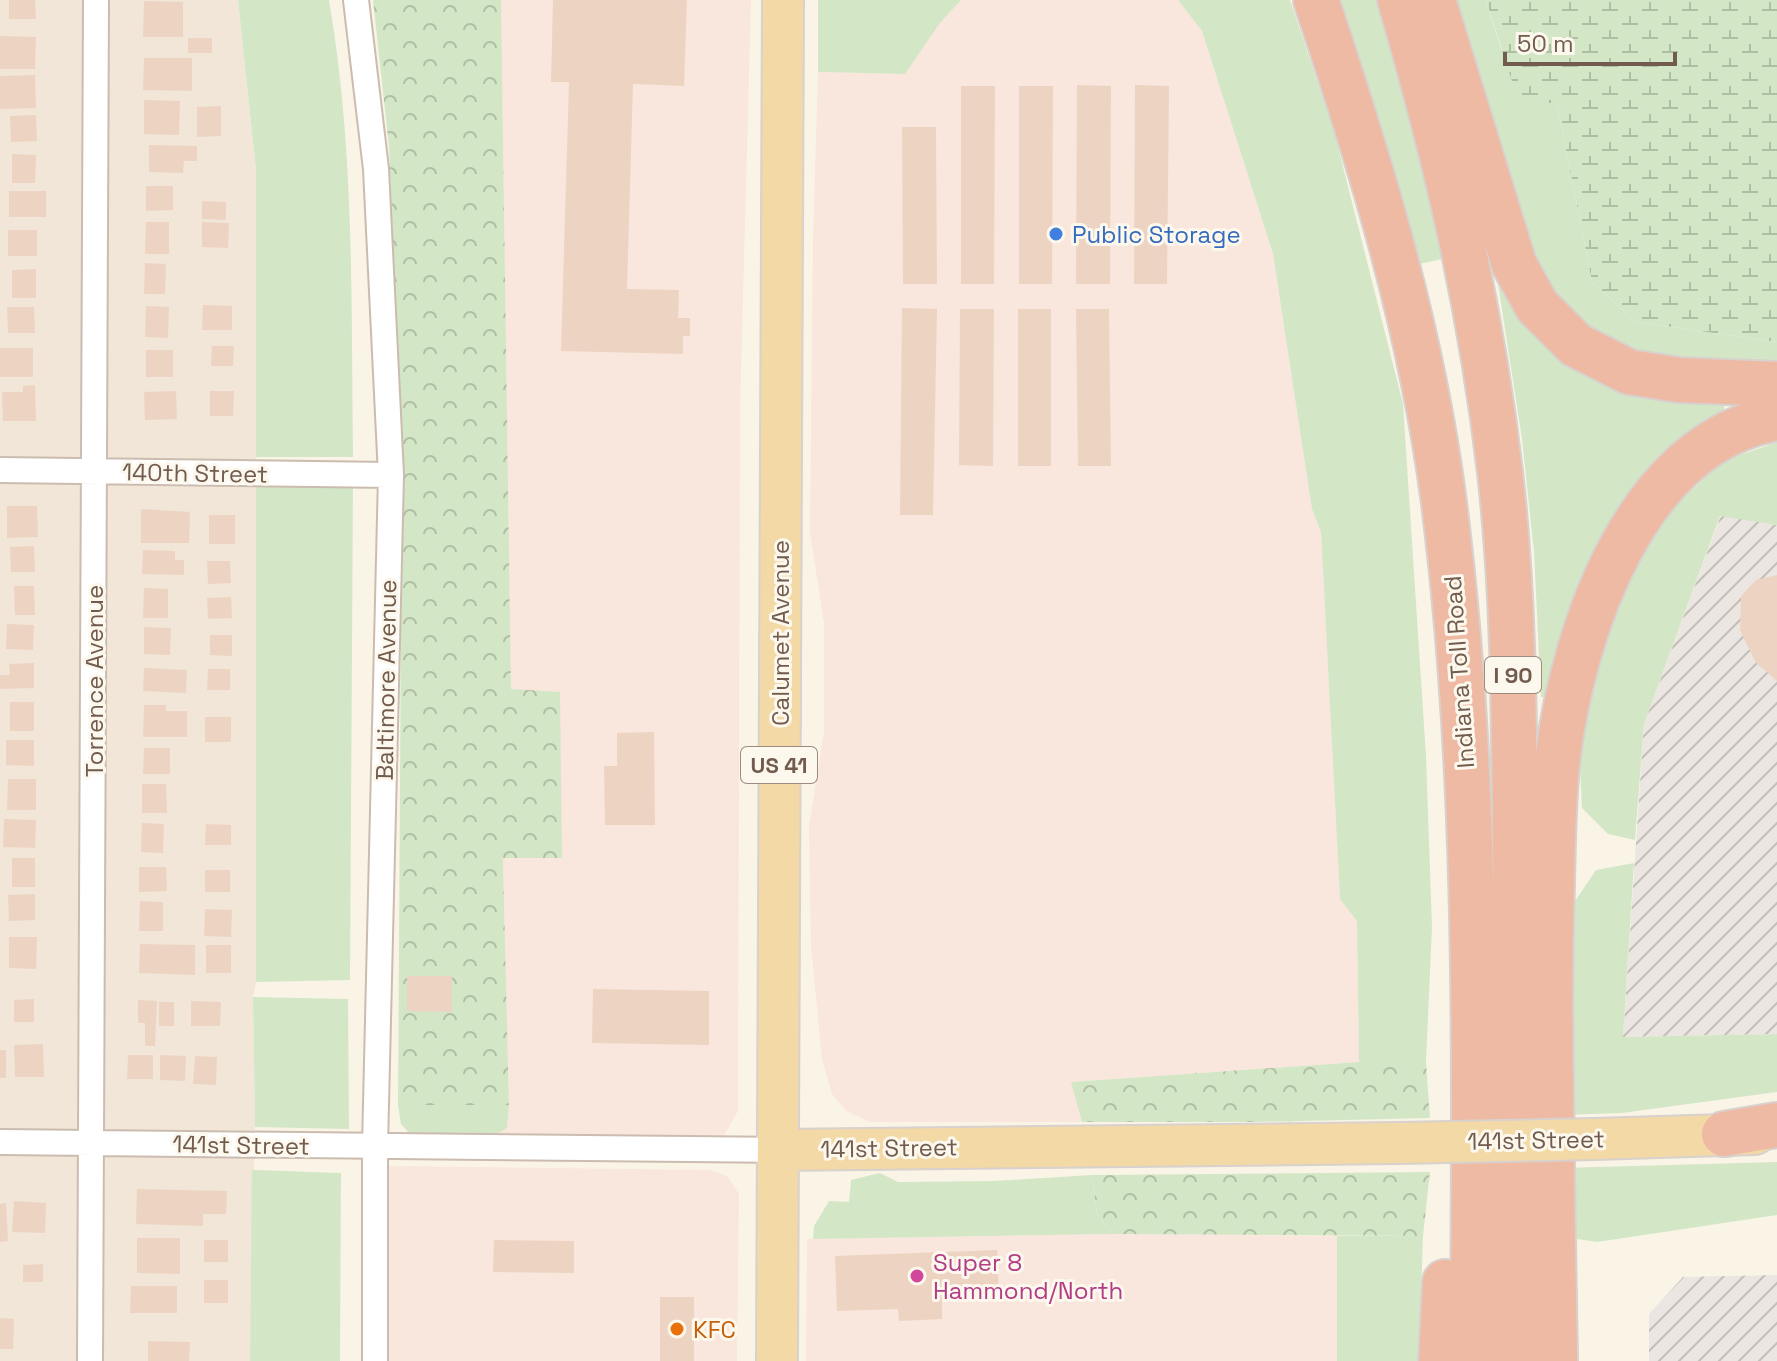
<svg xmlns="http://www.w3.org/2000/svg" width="1777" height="1361" viewBox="0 0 1777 1361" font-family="'Space Grotesk',sans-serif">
<defs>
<pattern id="industrial-furrows" width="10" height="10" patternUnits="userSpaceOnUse" patternTransform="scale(2)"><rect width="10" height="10" fill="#ebe6e1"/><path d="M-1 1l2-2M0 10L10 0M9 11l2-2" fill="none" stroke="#c3beb9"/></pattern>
<pattern id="forest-crowns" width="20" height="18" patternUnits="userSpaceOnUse" patternTransform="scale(2)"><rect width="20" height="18" fill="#d3e7c7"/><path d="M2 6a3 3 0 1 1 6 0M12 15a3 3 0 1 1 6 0" fill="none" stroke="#b0bea4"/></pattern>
<pattern id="wetland-marsh" width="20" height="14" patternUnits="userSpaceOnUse" patternTransform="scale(2)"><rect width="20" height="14" fill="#d3e7c7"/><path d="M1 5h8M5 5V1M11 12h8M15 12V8" fill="none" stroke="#b0bea4"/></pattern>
</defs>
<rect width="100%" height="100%" fill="#faf4e7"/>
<path fill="#f1e6d7" d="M0 0H238L256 170V982L253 997 255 1127 250 1361H0Z"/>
<path fill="#f9e6dc" d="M501 0H751L740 409 738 1111 723 1137 497 1134 507 1128 509 1105 503 857 562 858 511 689Z
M961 0H1178L1202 31 1273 254 1312 508 1321 532 1340 898 1357 920 1359 1062 1072 1082 1082 1122H870L846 1111 832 1094 822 1059 811 945 809 827 824 732V623L810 533 813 238 818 72 905 74 940 23Z
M383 1166 712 1170 728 1177 739 1194 737 1361H384Z
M1111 1234 1337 1236V1361H806L807 1239Z"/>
<path fill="url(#industrial-furrows)" d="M1721 515 1777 525V1034L1623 1037 1644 724Z
M1777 1275V1361H1649V1314L1683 1277Z"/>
<path fill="#d3e7c7" d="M238 0H329C355 150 351 305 353 457H256V170Z
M818 0H961L940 23 905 74 818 72Z
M1178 0H1290L1334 131 1403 404 1426 756 1432 927 1426 1062H1359L1357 921 1340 899 1321 532 1312 509 1273 254 1202 31Z
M1340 0H1380L1447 258 1415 265 1383 139Z
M1447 0H1486L1501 49 1557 103 1592 282 1636 322 1777 342V367L1634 354 1595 337 1565 309 1536 271Z
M1494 258 1511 286 1724 402V418L1556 697H1541L1534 552 1522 439Z
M1777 442V525L1720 516 1644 724 1635 840 1608 834 1582 808 1579 749 1613 611 1660 520 1723 461Z
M256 482 353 484 350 980 256 982Z
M1634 863 1623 1037 1777 1034V1092L1622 1113 1561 1115 1573 904 1596 870Z
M253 997 348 999 349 1129 255 1127Z
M398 1105H509L507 1128 497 1134H410L401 1124Z
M1777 1162V1215L1597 1242 1577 1239 1566 1224 1561 1168Z
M252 1170 341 1173 340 1361H250Z
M880 1173 898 1182 994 1181 1092 1175 1097 1213 1111 1234 813 1239 814 1226 829 1201 849 1202 851 1180Z
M1337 1236H1423L1419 1361H1337Z"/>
<path fill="url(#forest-crowns)" d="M373 0H501L511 689 560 692 562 858H503L509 1105H398L402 461 389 147Z
M1359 1062H1426L1430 1118 1255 1122H1082L1071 1082Z
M1430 1172 1423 1236 1111 1234 1097 1213 1092 1175Z"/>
<path fill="url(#wetland-marsh)" d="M1486 0H1777V342L1636 322 1592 282 1557 103H1519Z"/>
<path fill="#edd4c2" d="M9 0H35L36 19H9Z
M553 0H687L684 86 633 84 627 289 679 290 678 318H690V336H683V354L561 351 569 82H551Z
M144 1 183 2V37H143Z
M0 36 36 37 35 69H0Z
M188 38H212V53H188Z
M144 58H192V91L143 90Z
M35 75 36 108 0 109V76Z
M1077 85 1111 86 1110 284H1076Z
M1135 85 1169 86 1167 284H1134Z
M961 86H995L994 284H961Z
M1019 86H1053L1052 284H1019Z
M144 100 180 101 179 135 144 134Z
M221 106V136L197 137V107Z
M36 115 37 141 11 142 10 116Z
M902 127H936L937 284H903Z
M149 145 197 146V161H184L183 173 149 172Z
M12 154 36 155 35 183H12Z
M146 186H173V210L146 211Z
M9 191H46V217H9Z
M202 201 226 202V220L202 219Z
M146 222H169V254H145Z
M202 222 229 223 228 248 202 247Z
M8 230H37V256H8Z
M145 263 166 264 165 294H144Z
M36 269V298H12V270Z
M203 305 232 306V330H202Z
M146 306 169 307 168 338 145 337Z
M7 307H34L35 333H8Z
M902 308 937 309 933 515H900Z
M960 309H994L993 466 959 465Z
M1018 309H1051V466H1018Z
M1076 309H1109L1111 466H1078Z
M212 346H234L233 366H211Z
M0 348H33V377H0Z
M146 350H173V377H146Z
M35 385 36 421H3L2 392H23V386Z
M176 391 177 419 145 420 144 392Z
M210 391H234L233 416H210Z
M7 506H37L38 537 7 538Z
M141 509 190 512 189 543H141Z
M209 515H235V544H209Z
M34 546 35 572H11L10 547Z
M143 550 175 551V560H184V575L142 574Z
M207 561H230L231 583 208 584Z
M1777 575V681L1756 663 1740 630 1741 596 1756 580Z
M14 586H34L35 615H15Z
M144 588 168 589V618H143Z
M231 597 232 618 208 619 207 598Z
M7 624 34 625 33 650 6 649Z
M144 627 171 628 170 655 144 654Z
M210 635H232V656L210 655Z
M34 663V688L0 689V675H10L9 664Z
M144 668 187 670 186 693 143 691Z
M208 669H230V690H207Z
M10 702H34V731H10Z
M144 705H166V711H187V737H143Z
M205 717H231V742H205Z
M654 732 655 825H605L604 766H617V733Z
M6 740H34V766L6 765Z
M144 748H170V774H143Z
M8 779H36V810H7Z
M142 784H166L167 813H142Z
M4 819 36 820 35 848 3 847Z
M142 823 164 824 163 853 141 852Z
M206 824 231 825V845H205Z
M12 858H35V887H12Z
M139 867H166L167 891 139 892Z
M205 870H230V892H205Z
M35 894V920L9 921 8 895Z
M140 901 163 902V931H139Z
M205 909 232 910 231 937 204 936Z
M9 937H37L36 969 9 968Z
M140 944 195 945V975L139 973Z
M206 945H231V973H206Z
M407 976H452V1012L407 1011Z
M593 989 709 991V1045L592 1043Z
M34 999V1022H14V1000Z
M138 1000 157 1001 155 1046H145V1023H138Z
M191 1001 221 1002 220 1026H191Z
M159 1002H174V1026H159Z
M43 1044 44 1077H15L14 1045Z
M0 1050H6V1078H0Z
M128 1055H153V1079H127Z
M160 1055 186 1056 185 1081 160 1080Z
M195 1056 217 1057 216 1085 193 1084Z
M137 1189 227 1191 226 1214H203V1226L136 1224Z
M14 1201 46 1203 45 1233 12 1232Z
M6 1203 8 1241 0 1242V1204Z
M137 1238H180V1274L137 1273Z
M204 1240H228V1262H204Z
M494 1240 574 1241V1273L493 1272Z
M997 1250 999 1297 942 1300V1319L899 1321 898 1309 837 1311 835 1256Z
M43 1264V1282H23V1265Z
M204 1280H228V1303H204Z
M131 1286H177V1313H130Z
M660 1297H694V1361H660Z
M0 1318 14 1319 13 1349H0Z
M148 1341 190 1342 189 1361H148Z"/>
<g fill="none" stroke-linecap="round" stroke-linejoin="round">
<g stroke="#cbbcaf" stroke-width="28">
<path id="minor" d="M356 0 376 169 391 475 375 1146V1361
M0 470 391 475
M0 1142 778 1150
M90 1361 96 0"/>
</g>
<g stroke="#d8d1cd" stroke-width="44">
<path id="primary" d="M1595 1139 1755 1134
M778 1150 1399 1143
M777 1361 783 0"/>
</g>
<g stroke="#d8d1cd" stroke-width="48">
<path id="motorway" d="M1316 0C1371 164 1422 331 1444 503 1480 787 1474 1075 1473 1361
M1400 0C1446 157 1481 309 1500 472 1514 595 1514 720 1515 844 1517 1016 1516 1189 1515 1361
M1433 0 1514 264 1537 306 1576 345 1629 372 1679 380 1777 384
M1724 1134 1777 1125
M1441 1361 1445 1282
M1555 1361C1553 1268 1552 1176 1551 1083 1550 1016 1550 950 1552 883 1553 841 1553 798 1558 756 1573 633 1635 442 1777 418"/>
</g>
<use href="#minor" stroke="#fff" stroke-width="24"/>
<use href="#primary" stroke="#f2d9a6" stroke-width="40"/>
<use href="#motorway" stroke="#eebaa4" stroke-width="44"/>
<g stroke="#d8d1cd" stroke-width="44" stroke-linecap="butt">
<path id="primary-bridge" d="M1399 1143 1595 1139"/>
</g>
<use href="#primary-bridge" stroke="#f2d9a6" stroke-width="40"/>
</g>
<circle fill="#3f7fe0" stroke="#fdf8ed" stroke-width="3" cx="1056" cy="234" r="8"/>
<circle fill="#d1479c" stroke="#fdf8ed" stroke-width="3" cx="917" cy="1276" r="8"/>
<circle fill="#e8710a" stroke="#fdf8ed" stroke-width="3" cx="677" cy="1329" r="8"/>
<g text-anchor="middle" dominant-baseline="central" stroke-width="6" stroke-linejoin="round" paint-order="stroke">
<g fill="#fdf8ed" stroke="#9c8b7e" stroke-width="2">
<rect x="1485" y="657" width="56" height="36" rx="6"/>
<rect x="741" y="747" width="76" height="36" rx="6"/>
</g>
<g font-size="22" font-weight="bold" fill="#725c4e">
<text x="1513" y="675">I 90</text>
<text x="779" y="765">US 41</text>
</g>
<g font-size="24" fill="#366cbe" stroke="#fdf8ed" text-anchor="start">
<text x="1072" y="234">Public Storage</text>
</g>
<g font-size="24" fill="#725c4e" stroke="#fdf8ed">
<text transform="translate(195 473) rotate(1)">140th Street</text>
<text transform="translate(780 633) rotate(-90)">Calumet Avenue</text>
<text transform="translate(1459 672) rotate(-94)">Indiana Toll Road</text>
<text transform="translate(386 680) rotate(-89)">Baltimore Avenue</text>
<text transform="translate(94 681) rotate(-90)">Torrence Avenue</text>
<text transform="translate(1536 1140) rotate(-1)">141st Street</text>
<text transform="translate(241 1145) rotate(1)">141st Street</text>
<text transform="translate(889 1148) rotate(-1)">141st Street</text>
</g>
<g font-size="24" fill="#b23c85" stroke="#fdf8ed" text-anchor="start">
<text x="933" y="1262">Super 8<tspan x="933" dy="28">Hammond/North</tspan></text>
</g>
<g font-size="24" fill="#c56008" stroke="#fdf8ed" text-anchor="start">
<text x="693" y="1329">KFC</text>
</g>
</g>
<path d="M1505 52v12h170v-12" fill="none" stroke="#725c4e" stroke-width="4"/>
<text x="1517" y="52" font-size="24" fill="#725c4e" stroke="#fdf8ed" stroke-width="6" paint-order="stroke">50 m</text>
</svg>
